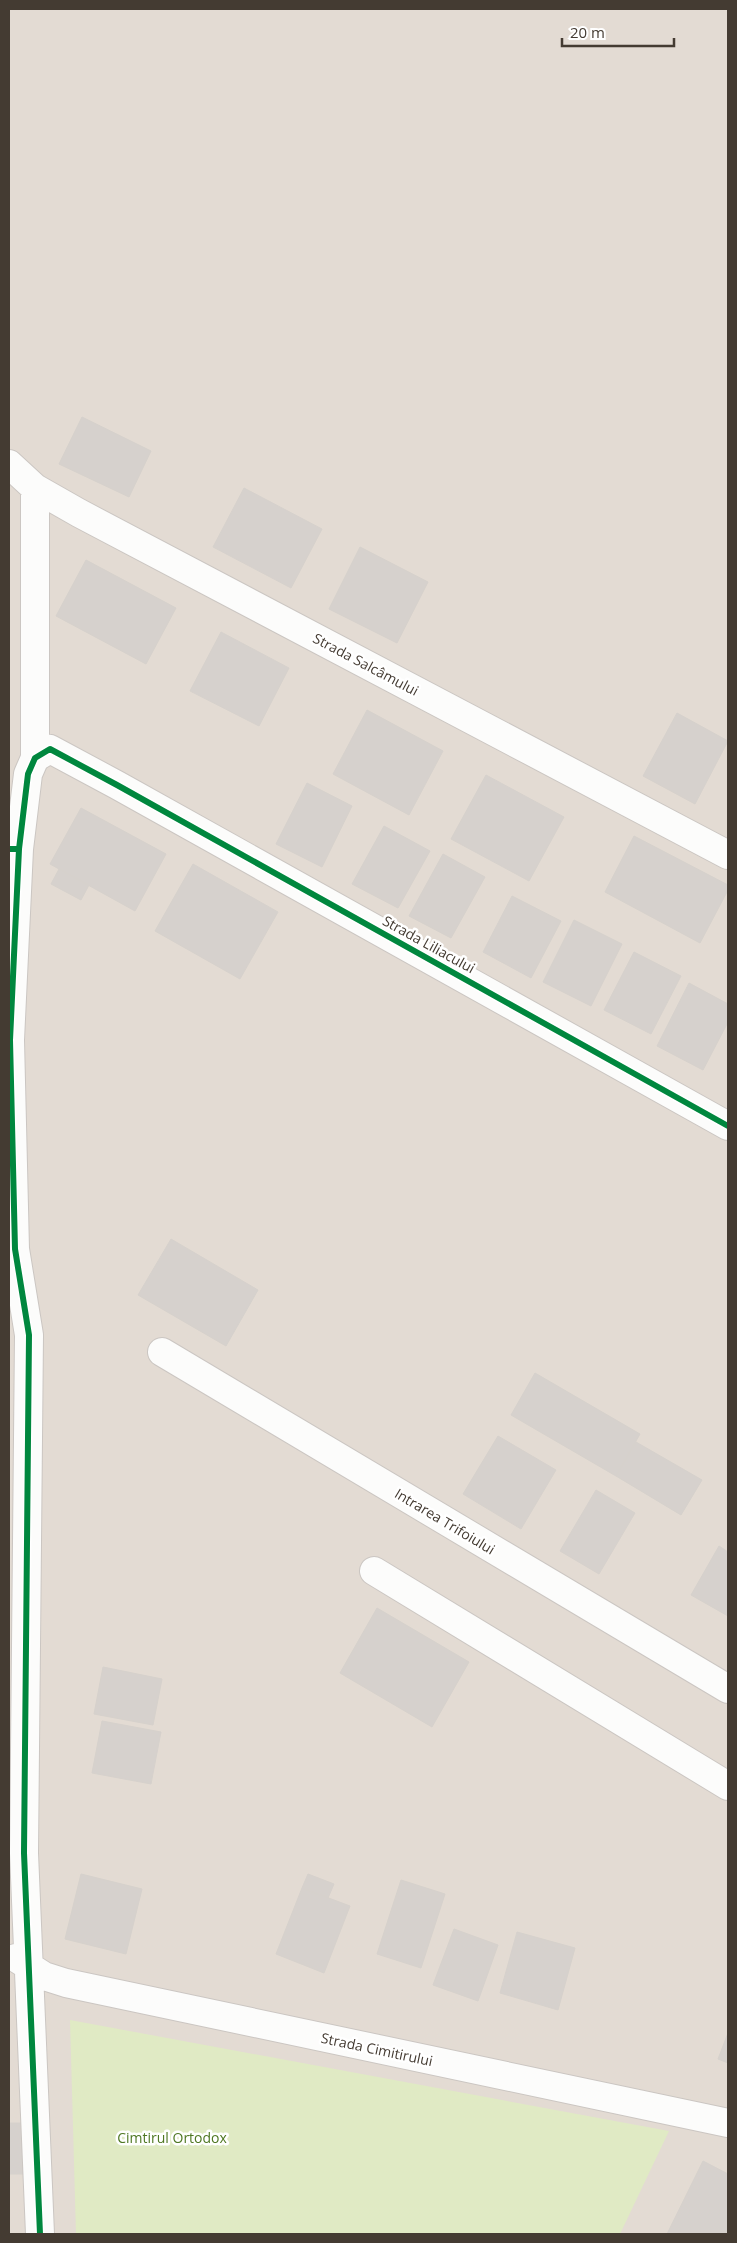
<svg xmlns="http://www.w3.org/2000/svg" width="737" height="2243" viewBox="0 0 737 2243" font-family="'Open Sans',sans-serif">
<rect width="100%" height="100%" fill="#eeeae6"/>
<path fill="#e3dbd3" d="M9 9H728V2234H9Z"/>
<path fill="#e0eac4" d="M70 2020 669 2131 620 2234H76Z"/>
<path fill="#d6d1cd" stroke="#d6d1cc" d="M82 417 151 451 129 497 59 464Z
M244 488 322 529 291 588 213 547Z
M360 547 428 582 397 643 329 609Z
M86 560 176 608 146 664 56 616Z
M221 632 289 668 259 726 190 691Z
M367 710 443 751 409 815 333 774Z
M677 713 728 741 695 804 643 776Z
M486 775 564 817 529 881 451 839Z
M307 783 352 806 322 867 276 844Z
M81 808 166 854 135 911 50 864Z
M384 826 430 851 398 908 352 884Z
M634 836 728 885V890L700 943 605 892Z
M443 854 485 877 451 938 409 916Z
M193 864 278 912 240 979 155 931Z
M59 869 89 885 81 900 51 884Z
M512 896 561 921 531 978 483 952Z
M574 920 622 944 591 1006 543 982Z
M634 952 681 976 651 1034 604 1010Z
M689 983 728 1004V1022L703 1070 657 1046Z
M171 1239 258 1290 226 1346 138 1295Z
M535 1373 640 1434 616 1476 511 1415Z
M498 1436 556 1470 521 1529 463 1494Z
M636 1442 702 1480 681 1515 616 1476Z
M596 1490 635 1513 599 1574 560 1551Z
M719 1546 728 1552V1616L691 1595Z
M377 1608 469 1662 432 1727 340 1673Z
M103 1667 162 1679 153 1725 94 1714Z
M102 1721 161 1732 151 1784 92 1773Z
M81 1874 142 1889 126 1954 65 1939Z
M308 1874 334 1884 328 1898 302 1888Z
M401 1880 445 1894 421 1968 377 1954Z
M302 1888 350 1906 324 1973 276 1954Z
M454 1929 498 1945 478 2001 433 1985Z
M517 1932 575 1948 558 2010 500 1993Z
M728 2033V2063L718 2059Z
M9 2123H24L23 2174H9Z
M703 2161 728 2174V2234H667Z"/>
<g fill="none" stroke-linecap="round" stroke-linejoin="round">
<g stroke="#cbc6c2" stroke-width="30">
<path id="minor" d="M9 464 35 488 79 513 728 855
M35 488V758
M9 849H19L28 774 35 758 50 749 117 785 728 1126
M19 849 10 1040 15 1249 29 1335 24 1853 40 2234
M162 1352 728 1689
M374 1571 728 1786
M16 1958 44 1976 66 1983 728 2123"/>
</g>
<use href="#minor" stroke="#fcfcfb" stroke-width="28"/>
<g stroke="#fff" stroke-width="9">
<path id="cycleway" d="M9 849H19L28 774 35 758 50 749 117 785 728 1126
M19 849 10 1040 15 1249 29 1335 24 1853 40 2234"/>
</g>
<use href="#cycleway" stroke="#00873e" stroke-width="6"/>
</g>
<g text-anchor="middle" dominant-baseline="central" stroke-width="5" stroke-linejoin="round" paint-order="stroke">
<g font-size="14" fill="#443b32" stroke="#fff">
<text transform="translate(366 664) rotate(28)">Strada Salcâmului</text>
<text transform="translate(429 944) rotate(29)">Strada Liliacului</text>
<text transform="translate(445 1521) rotate(31)">Intrarea Trifoiului</text>
<text transform="translate(377 2049) rotate(12)">Strada Cimitirului</text>
</g>
<g font-size="14" fill="#4f7823" stroke="#fff">
<text x="172" y="2137">Cimtirul Ortodox</text>
</g>
</g>
<rect width="737" height="2243" fill="none" stroke="#443b32" stroke-width="20"/>
<path d="M562 38v8h112v-8" fill="none" stroke="#443b32" stroke-width="2.5"/>
<text x="570" y="38" font-size="15" fill="#443b32" stroke="#ffffff" stroke-width="4" paint-order="stroke">20 m</text>
</svg>
